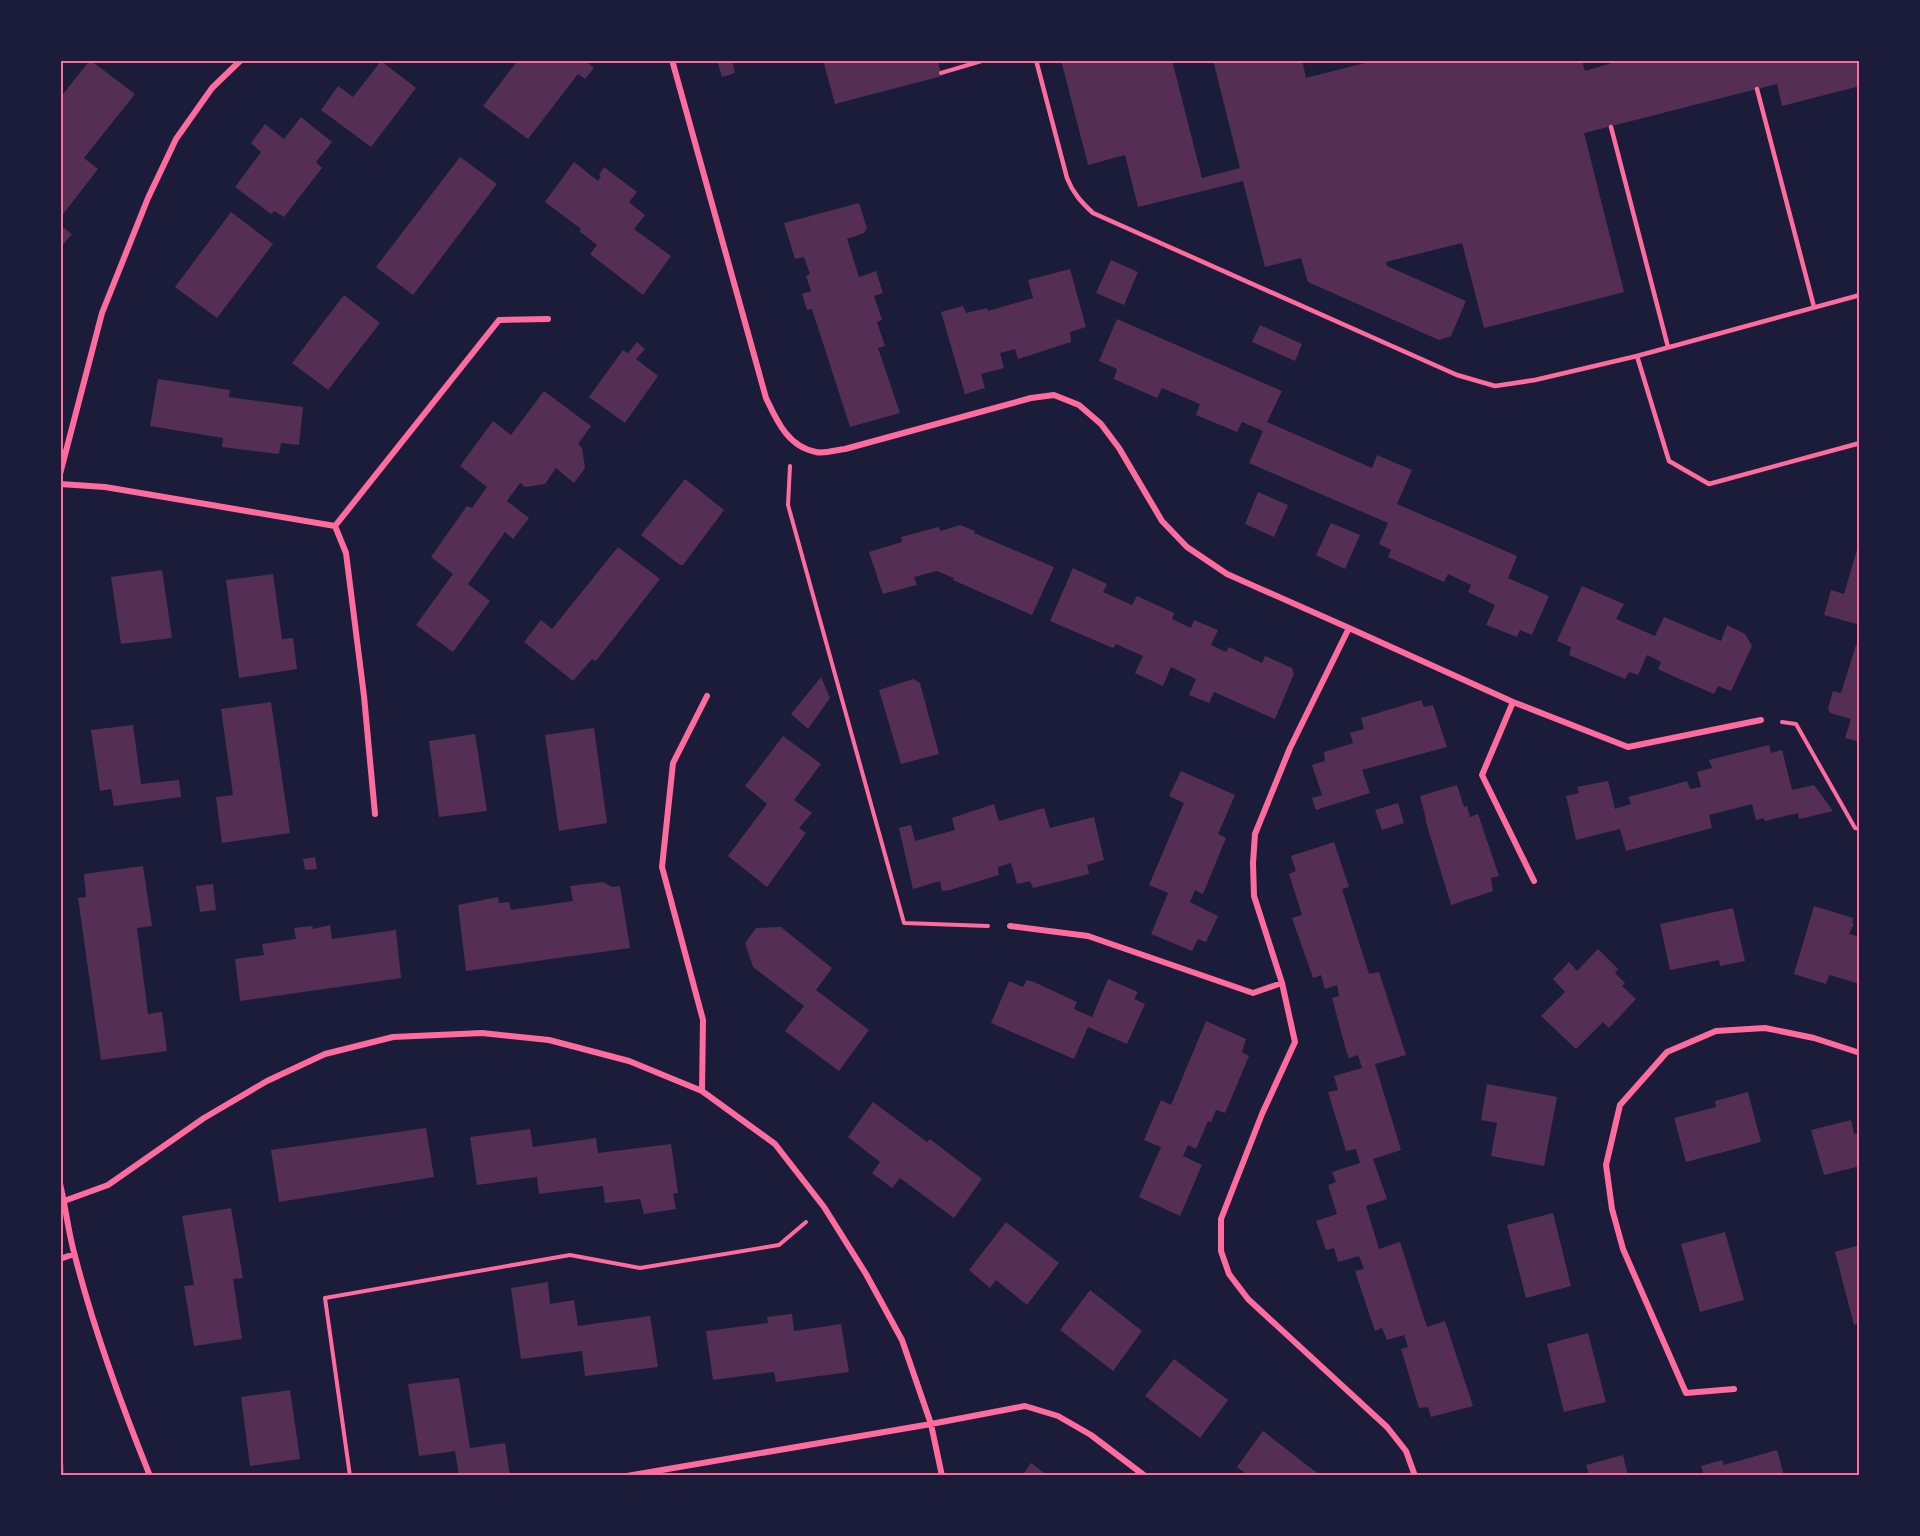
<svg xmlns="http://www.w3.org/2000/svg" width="1920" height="1536" viewBox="0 0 1920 1536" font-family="Montserrat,sans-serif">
<rect width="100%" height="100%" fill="#1b1b3a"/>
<path fill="#542f53" d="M90 60 135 94 84 158 98 169 60 218V98Z
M518 60H560L562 62 563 60H584L594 68 585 79 578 74 528 139 483 106Z
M717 60H732L735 73 722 77Z
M823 60H937L942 76 835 104Z
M1061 60H1172L1202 178 1240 168 1213 60H1302L1306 78 1377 60H1582L1585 71 1622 60H1860V86L1782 106 1777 84 1584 133 1624 292 1484 328 1462 243 1386 262 1387 266 1466 301 1451 336 1439 340 1308 282 1301 258 1265 267 1243 181 1138 207 1125 155 1088 165Z
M381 61 416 88 371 147 321 110 338 86 353 97Z
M301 117 332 142 316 162 322 168 284 217 274 211 271 214 235 187 261 152 251 143 265 124 284 139Z
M460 157 497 184 413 295 376 267Z
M574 162 598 181 601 176 599 175 604 167 637 192 629 202 645 215 634 229 671 256 643 295 590 254 597 245 579 231 581 229 545 202Z
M859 203 867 228 864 233 847 239 859 277 876 271 883 293 874 296 882 320 877 322 885 346 878 348 900 413 850 427 812 309 807 310 802 294 811 291 806 276 810 274 804 257 795 259 784 223Z
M231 212 273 244 217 318 175 287Z
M60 225 72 234 60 248Z
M1111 260 1138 272 1124 305 1096 293Z
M1070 269 1086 327 1070 332 1071 342 1034 354 1018 359 1015 349 1000 353 1004 368 981 374 985 388 965 394 941 312 963 306 966 313 987 308 988 311 1033 298 1028 280Z
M344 295 380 323 328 390 292 363Z
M1117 319 1282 391 1267 422 1372 468 1377 455 1412 470 1397 504 1517 556 1508 578 1549 596 1532 635 1520 630 1517 637 1486 625 1495 605 1468 592 1471 585 1448 574 1444 582 1388 557 1391 550 1379 544 1388 523 1249 463 1263 431 1242 422 1237 432 1196 415 1200 404 1162 388 1157 398 1114 379 1117 369 1099 361Z
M1260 325 1302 344 1295 361 1252 342Z
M637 342 645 349 636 359 658 376 625 423 589 397 623 350 628 353Z
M158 379 230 390 229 397 303 407 299 445 281 443 279 454 222 447 223 438 150 426Z
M544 391 591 426 578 444 582 448 585 468 574 483 556 468 545 484 525 487 520 483 507 501 529 518 513 539 505 532 468 584 490 601 453 652 416 625 453 574 431 557 467 506 472 508 487 487 460 466 493 421 511 435Z
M685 479 724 510 683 565H680L641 535Z
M1258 492 1288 505 1274 537 1245 524Z
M1331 523 1360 535 1345 569 1316 555Z
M960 525 975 531 974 533 1054 567 1032 615 953 580 954 578 937 571 914 577 917 585 883 594 869 552 902 542 901 537 938 527 941 531Z
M1858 546 1860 547V625L1824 615 1831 590 1844 594Z
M618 547 660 579 596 661 592 659 573 681 524 642 541 620 552 629Z
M1073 568 1107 584 1103 592 1132 605 1137 596 1174 613 1172 619 1191 628 1194 620 1218 630 1211 645 1226 652 1229 647 1262 663 1265 656 1292 668 1294 674 1275 719 1214 692 1209 703 1189 695 1196 679 1171 667 1163 686 1135 673 1143 656 1116 644 1113 648 1050 621Z
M162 570 172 638 121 644 111 577Z
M273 574 282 639 293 638 297 669 239 678 226 580Z
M1582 586 1624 604 1616 619 1655 636 1664 617 1721 641 1727 625 1745 634 1752 646 1731 691 1718 686 1714 694 1675 677 1658 669 1661 662 1647 655 1638 675 1629 672 1625 679 1569 655 1571 647 1557 641Z
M1856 645 1860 646V742L1845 738 1851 719 1830 713 1828 709 1833 691 1841 693Z
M821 677 830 698 808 729 791 714Z
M913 679 920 683 939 754 901 764 879 690Z
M1421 700 1424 707 1433 705 1447 747 1362 770 1370 793 1316 810 1312 798 1322 795 1312 765 1325 761 1324 752 1353 743 1350 733 1364 729 1361 718Z
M271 702 290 833 222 843 216 797 233 795 221 709Z
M133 725 141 784 179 780 181 797 114 806 111 789 100 791 91 730Z
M594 728 607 823 559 831 545 735Z
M475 734 487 811 439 817 429 741Z
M783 736 821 764 794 800 812 813 799 828 806 833 767 887 728 856 767 804 745 786Z
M1769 745 1771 753 1782 750 1792 790 1814 785 1833 811 1799 819 1798 813 1765 821 1764 818 1756 820 1752 804 1709 815 1712 828 1626 851 1620 829 1576 840 1566 796 1579 793 1577 787 1608 781 1615 809 1631 804 1628 797 1673 785 1687 781 1690 789 1701 787 1697 772 1712 768 1709 760Z
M1181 771 1235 795 1218 834 1226 838 1203 894 1195 890 1190 902 1218 916 1206 942 1198 939 1192 951 1151 934 1168 893 1149 885 1184 803 1169 796Z
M1457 785 1464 807 1467 806 1470 817 1478 814 1499 876 1491 878 1493 891 1451 905 1425 819H1426L1420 796Z
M1398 803 1404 823 1382 830 1375 810Z
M994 804 999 821 1044 808 1050 828 1094 817 1104 860 1087 865 1089 874 1033 888 1030 881 1017 884 1011 863 998 867 999 875 950 890 942 891 940 881 913 889 899 828 911 825 915 841 955 830 952 818Z
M1334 842 1349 887 1342 889 1369 974 1379 972 1406 1055 1375 1064 1401 1150 1373 1159 1387 1199 1366 1206 1379 1249 1400 1242 1427 1327 1445 1321 1473 1406 1431 1417 1428 1407 1419 1408 1401 1349 1408 1347 1404 1335 1387 1340 1382 1328 1375 1331 1355 1271 1364 1269 1359 1256 1338 1262 1334 1248 1326 1250 1316 1221 1337 1214 1328 1185 1336 1182 1332 1172 1360 1163 1356 1149 1346 1151 1328 1092 1338 1090 1334 1076 1362 1068 1358 1055 1349 1058 1346 1050 1332 998 1339 996 1337 985 1325 989 1321 975 1313 978 1292 918 1302 915 1289 874 1296 871 1291 856Z
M315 857 317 869 305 870 303 859Z
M143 866 152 926 137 928 148 1014 162 1012 167 1051 101 1060 78 898 86 897 84 874Z
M603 882 612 887 620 886 630 948 466 971 458 905 498 897 499 903 509 902 511 910 573 901 570 886Z
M213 884 216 910 200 912 196 886Z
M1814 906 1853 918 1852 923 1854 924 1849 934 1860 937V984L1829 975 1826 984 1794 974Z
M1733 908 1745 961 1720 966 1719 960 1670 970 1660 924Z
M330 925 332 939 396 930 401 978 240 1001 235 959 264 955 262 944 296 939 294 928 312 926 313 929Z
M781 927 832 968 816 990 869 1030 839 1071 785 1031 804 1006 753 967 745 943 756 928Z
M1598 949 1618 969 1615 973 1625 983 1622 986 1636 999 1609 1028 1603 1022 1576 1049 1541 1016 1565 992 1553 979 1569 962 1577 971Z
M1108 979 1138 992 1134 999 1145 1004 1127 1044 1088 1027 1074 1059 991 1023 1009 981 1023 987 1027 980 1034 982 1077 1002 1074 1009 1092 1017Z
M1206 1021 1246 1039 1242 1052 1249 1056 1225 1113 1216 1110 1211 1122 1208 1121 1196 1149 1188 1145 1183 1156 1202 1165 1180 1216 1139 1197 1161 1147 1144 1140 1161 1100 1171 1105Z
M1487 1084 1557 1097 1544 1166 1491 1156 1497 1123 1481 1120Z
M1748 1092 1761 1142 1686 1162 1674 1118 1716 1107 1715 1101Z
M873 1102 927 1142 930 1139 982 1179 954 1218 900 1178 892 1188 872 1173 880 1162 848 1137Z
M1851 1120 1854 1134 1860 1133V1166L1824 1175 1811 1130Z
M426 1128 434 1177 279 1202 271 1150Z
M530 1129 533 1147 596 1138 598 1153 671 1144 678 1193 673 1194 676 1209 644 1214 640 1199 605 1203 603 1186 539 1194 537 1177 477 1185 470 1137Z
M231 1208 243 1278 233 1279 242 1339 194 1346 184 1286 194 1285 182 1216Z
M1553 1213 1571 1286 1526 1298 1507 1225Z
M1006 1222 1059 1263 1027 1305 996 1280 990 1288 969 1270Z
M1725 1232 1744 1300 1700 1312 1681 1244Z
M1860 1245V1323L1854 1325 1835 1252Z
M548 1282 550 1304 574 1300 578 1326 650 1316 658 1367 585 1376 582 1351 521 1359 511 1288Z
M1090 1290 1142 1331 1113 1371 1060 1330Z
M792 1314 794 1331 841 1324 849 1372 776 1382 774 1372 713 1380 706 1331 768 1323 767 1317Z
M1588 1333 1606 1402 1564 1412 1547 1344Z
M1174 1359 1228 1400 1200 1438 1145 1396Z
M459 1378 470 1448 505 1443 510 1476H459L455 1451 419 1456 408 1384Z
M290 1390 300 1459 250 1466 241 1397Z
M1263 1431 1321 1476H1249L1237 1467Z
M60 1445H61L65 1476H60Z
M1777 1450 1784 1476H1704L1701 1466 1722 1460 1724 1465Z
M1623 1455 1628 1476H1589L1586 1465Z
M1031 1463 1048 1476H1022Z"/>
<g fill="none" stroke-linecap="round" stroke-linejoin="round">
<path stroke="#ff6b9d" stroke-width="4" d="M941 73 985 60
M790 466 788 505 904 923 988 926
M1782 722 1796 724 1855 828 1860 829
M350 1476 325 1298 570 1255 640 1268 779 1245 806 1222"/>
<path stroke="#ff6b9d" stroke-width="4.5" d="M1036 60 1067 178C1073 193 1081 202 1093 213L1457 375 1495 386 1535 380 1637 356 1860 295
M1757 89 1814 307
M1611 127 1668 347
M1637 356 1669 461 1709 484 1860 443"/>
<path stroke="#ff6b9d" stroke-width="6" d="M672 60 766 398C777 421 788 447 816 452 824 454 836 450 845 449L1031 398 1054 395 1079 405 1101 424 1119 448 1162 521 1187 547 1227 574 1349 628 1290 748 1255 834 1253 863 1254 896 1282 983 1295 1042 1262 1114 1221 1219V1251L1229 1274 1248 1299 1387 1427 1406 1451 1415 1476
M60 474 102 313 148 198 176 139 212 88 241 60
M60 484 105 487 335 526 499 320 548 319
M335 526 346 553 364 696 375 814
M1349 628 1513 702 1628 747 1761 720
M1513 702 1482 775 1534 881
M1010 926 1088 936 1253 993 1282 983
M702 1091 703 1020 662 867 673 763 707 696
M60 1184C66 1208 68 1232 75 1256 94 1331 121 1404 150 1476
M64 1201 108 1185 204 1118 267 1081 325 1054 393 1037 482 1033 549 1040 629 1061 702 1091 775 1144 824 1207 866 1274 902 1340 931 1424 942 1476
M60 1259 74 1254
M1734 1389 1686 1393 1623 1249 1612 1209 1606 1165 1620 1105 1667 1052 1716 1031 1765 1028 1814 1038 1860 1053
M627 1476 931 1424 1025 1406 1058 1416 1091 1435 1145 1476"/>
</g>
<rect width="1920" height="1536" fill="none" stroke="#1b1b3a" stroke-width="123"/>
<rect x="62" y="62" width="1796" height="1412" fill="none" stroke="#ff6b9d" stroke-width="2"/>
</svg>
